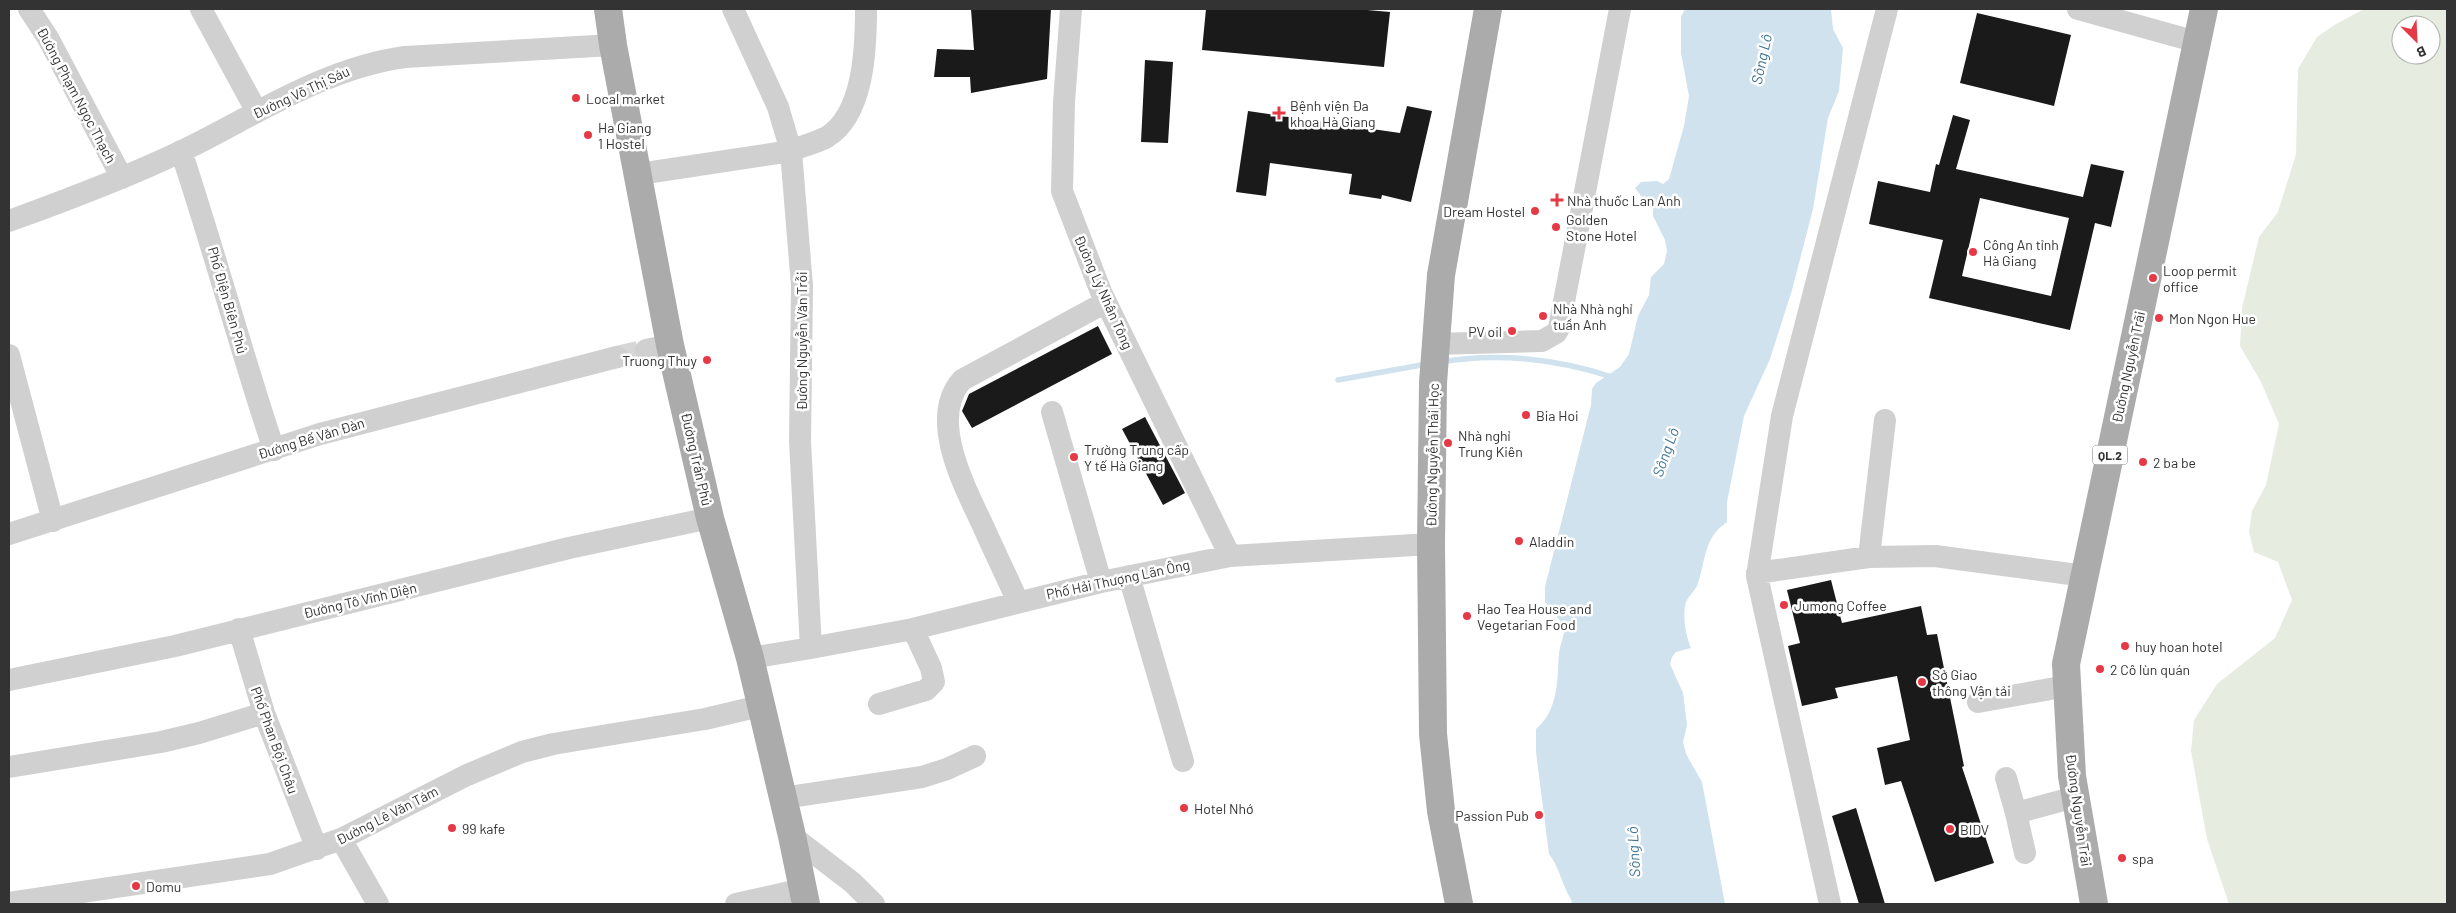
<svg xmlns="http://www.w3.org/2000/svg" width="2456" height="913" viewBox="0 0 2456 913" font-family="Barlow,sans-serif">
<rect width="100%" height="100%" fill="#fff"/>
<path fill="#e6ecdf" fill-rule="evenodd" d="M2364 9H2447V904H2229L2207 839 2191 751 2194 720 2217 684 2275 638 2292 600 2278 562 2254 552 2249 532 2252 511 2266 485 2279 424 2261 382 2240 346 2242 308 2259 237 2278 212 2296 154 2298 69 2317 37 2336 24ZM2401 25H2431V55H2401Z"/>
<path fill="#cfe2ee" d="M1685 9H1831L1833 29 1843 48 1839 91 1828 118 1813 209 1792 290 1770 359 1744 416 1727 502V522C1704 537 1706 559 1698 583 1696 591 1686 597 1685 606 1683 620 1686 636 1691 648L1676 652 1672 657 1670 664 1683 693 1687 725 1683 742 1686 754 1702 782 1725 904H1571L1572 901C1562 886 1560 868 1549 854L1536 752V729C1559 709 1557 681 1559 653 1560 645 1564 636 1565 627L1545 602V587L1591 405 1592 389 1596 383 1620 367 1629 354 1638 316 1649 295 1651 277 1664 264 1667 251 1665 240 1653 216V205L1641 196 1635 188 1641 182 1657 181 1663 184 1669 179 1684 126 1689 96 1681 53V17Z"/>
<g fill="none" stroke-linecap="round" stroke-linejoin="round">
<path stroke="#cfe2ee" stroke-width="5.5" d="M1441 362C1497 352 1558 359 1612 377
M1338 380 1427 364"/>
</g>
<path fill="#1a1a1a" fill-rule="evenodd" d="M971 9H1051L1047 79 971 93 970 77H934L937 49 974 50Z
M1206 9H1356L1390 12 1384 67 1202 50Z
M1977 13 2071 35 2054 106 1960 83Z
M1145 60 1173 62 1168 143 1141 142Z
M1407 106 1432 111 1411 202 1382 195 1381 199 1349 194 1352 174 1270 163 1266 196 1236 192 1248 111 1400 133Z
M1953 115 1970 120 1956 169 2083 197 2091 164 2124 171 2111 227 2095 223 2070 330 1929 298 1943 240 1869 224 1878 181 1930 192 1936 164 1939 165ZM1980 198 2069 218 2051 296 1962 276Z
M1098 326 1112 354 972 428 962 411 969 394Z
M1145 417 1185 493 1163 505 1122 429Z
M1831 580 1842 623 1921 606 1927 635 1937 634 1964 766 1962 767 1994 863 1935 882 1901 781 1885 785 1877 748 1910 740 1897 676 1835 688 1838 698 1802 706 1788 646 1800 643 1787 590Z
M1856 808 1885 904H1859L1832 816Z"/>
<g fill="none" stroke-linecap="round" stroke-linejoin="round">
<path stroke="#d6d6d6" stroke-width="22" stroke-dasharray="22 11" stroke-linecap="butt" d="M617 357 646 350"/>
<path stroke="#d0d0d0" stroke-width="22" d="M29 9 48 38 122 178
M201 9 257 112
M1071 9 1064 102 1062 191 1101 292 1230 556
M2078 9 2197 42
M181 151C214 250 241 351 274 450
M639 174 791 151 778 107 733 9
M9 221C67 200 126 178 182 151 254 116 324 68 405 57L613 45
M1435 344 1542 341 1556 333 1559 328 1620 9
M646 350 670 345
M9 355 53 521
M1052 412 1101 582
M1885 420 1869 557 1935 556 2085 576
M9 534 320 434 617 357
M1757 573 1869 557
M1129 576 1183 761
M1018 602C1007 577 995 553 984 528 966 489 927 419 962 380L1106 302
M239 629 264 713 317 849
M811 648 913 629 1101 582 1230 556 1431 544
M750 658 811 648 800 441 802 286 791 151C802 146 816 143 827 137 864 114 866 48 866 9
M9 680 175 646 569 548 710 518
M1978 702 2067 686
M879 704 926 690 934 682 931 668 913 629
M9 767 161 742 199 733 264 713
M2006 778 2016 813
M783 798 922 777 947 769 975 756
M792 836 853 883 874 904
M341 839 378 904
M2025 853 2016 813 2075 797
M9 903 270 864 341 839 467 775 522 752 553 744 705 719 760 706
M736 904 803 889
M1830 904 1757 576 1782 416 1887 9"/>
<path stroke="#ababab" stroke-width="28" d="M608 9 613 45 670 345 710 518 750 658 792 836 806 904
M1459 904 1441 811 1433 734 1431 544 1433 383 1441 275 1488 9
M2094 904 2072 776 2066 664 2204 9"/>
</g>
<g fill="#e63946" stroke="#fff" stroke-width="2">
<circle cx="576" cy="98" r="5"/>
<path d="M1276.5 105.5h5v5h5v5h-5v5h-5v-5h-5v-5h5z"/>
<circle cx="588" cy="135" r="5"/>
<path d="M1554.5 192.5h5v5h5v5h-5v5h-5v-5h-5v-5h5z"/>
<circle cx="1535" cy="211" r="5"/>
<circle cx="1556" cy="227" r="5"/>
<circle cx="1973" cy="252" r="5"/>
<circle cx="2153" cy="278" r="5"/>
<circle cx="1543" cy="316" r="5"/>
<circle cx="2159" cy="318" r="5"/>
<circle cx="1512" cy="331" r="5"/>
<circle cx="707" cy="360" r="5"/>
<circle cx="1526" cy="415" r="5"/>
<circle cx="1448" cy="443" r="5"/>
<circle cx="1074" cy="457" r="5"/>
<circle cx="2143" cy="462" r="5"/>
<circle cx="1519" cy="541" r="5"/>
<circle cx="1784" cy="605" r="5"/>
<circle cx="1467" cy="616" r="5"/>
<circle cx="2125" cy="646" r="5"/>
<circle cx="2100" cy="669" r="5"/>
<circle cx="1922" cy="682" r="5"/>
<circle cx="1184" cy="808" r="5"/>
<circle cx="1539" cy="815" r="5"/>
<circle cx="452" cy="828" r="5"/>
<circle cx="1950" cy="829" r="5"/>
<circle cx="2122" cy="858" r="5"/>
<circle cx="136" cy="886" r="5"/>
</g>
<g text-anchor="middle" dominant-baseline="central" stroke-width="5" stroke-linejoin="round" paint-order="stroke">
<rect fill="#fff" stroke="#707070" stroke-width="1" x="2092.5" y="445.5" width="35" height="19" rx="4"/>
<g font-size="12" font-weight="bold" fill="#333">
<text x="2110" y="455">QL.2</text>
</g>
<g font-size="14" fill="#333" stroke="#fff">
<text transform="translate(301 92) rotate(-25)">Đường Võ Thị Sáu</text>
<text transform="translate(77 95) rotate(62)">Đường Phạm Ngọc Thạch</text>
<text transform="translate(1104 292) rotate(66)">Đường Lý Nhân Tông</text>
<text transform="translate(228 300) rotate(74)">Phố Điện Biên Phủ</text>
<text transform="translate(801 341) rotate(-90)">Đường Nguyễn Văn Trỗi</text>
<text transform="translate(2128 367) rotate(-78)">Đường Nguyễn Trãi</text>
<text transform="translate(311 438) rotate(-17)">Đường Bế Văn Đàn</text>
<text transform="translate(1432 455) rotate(-89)">Đường Nguyễn Thái Học</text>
<text transform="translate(697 459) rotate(77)">Đường Trần Phú</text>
<text transform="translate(1118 579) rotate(-12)">Phố Hải Thượng Lãn Ông</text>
<text transform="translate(360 600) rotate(-13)">Đường Tô Vĩnh Diện</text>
<text transform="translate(275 740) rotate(70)">Phố Phan Bội Châu</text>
<text transform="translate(2079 810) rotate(82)">Đường Nguyễn Trãi</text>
<text transform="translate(387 815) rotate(-27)">Đường Lê Văn Tám</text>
</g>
<g font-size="14" fill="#333" stroke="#fff" text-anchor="start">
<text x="586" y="98">Local market</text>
<text x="1290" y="105">Bệnh viện Đa<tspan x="1290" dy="16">khoa Hà Giang</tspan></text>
<text x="598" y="127">Ha Giang<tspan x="598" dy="16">1 Hostel</tspan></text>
<text x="1567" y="200">Nhà thuốc Lan Anh</text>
<text x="1525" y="211" text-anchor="end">Dream Hostel</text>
<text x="1566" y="219">Golden<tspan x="1566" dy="16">Stone Hotel</tspan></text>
<text x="1983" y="244">Công An tỉnh<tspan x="1983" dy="16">Hà Giang</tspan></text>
<text x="2163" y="270">Loop permit<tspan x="2163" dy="16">office</tspan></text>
<text x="1553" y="308">Nhà Nhà nghỉ<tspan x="1553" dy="16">tuần Anh</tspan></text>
<text x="2169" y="318">Mon Ngon Hue</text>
<text x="1502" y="331" text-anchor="end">PV oil</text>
<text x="697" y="360" text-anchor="end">Truong Thuy</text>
<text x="1536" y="415">Bia Hoi</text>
<text x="1458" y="435">Nhà nghỉ<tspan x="1458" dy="16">Trung Kiên</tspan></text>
<text x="1084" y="449">Trường Trung cấp<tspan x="1084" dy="16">Y tế Hà Giang</tspan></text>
<text x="2153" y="462">2 ba be</text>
<text x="1529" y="541">Aladdin</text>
<text x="1794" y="605">Jumong Coffee</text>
<text x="1477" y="608">Hao Tea House and<tspan x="1477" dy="16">Vegetarian Food</tspan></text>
<text x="2135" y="646">huy hoan hotel</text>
<text x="2110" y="669">2 Cô lùn quán</text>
<text x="1932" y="674">Sở Giao<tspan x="1932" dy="16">thông Vận tải</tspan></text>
<text x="1194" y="808">Hotel Nhớ</text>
<text x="1529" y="815" text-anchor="end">Passion Pub</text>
<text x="462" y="828">99 kafe</text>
<text x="1960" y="829">BIDV</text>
<text x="2132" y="858">spa</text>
<text x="146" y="886">Domu</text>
</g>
<g font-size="15" font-style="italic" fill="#3f7597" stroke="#fff">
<text transform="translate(1761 59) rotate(-78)">Sông Lô</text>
<text transform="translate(1665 452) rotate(-70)">Sông Lô</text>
<text transform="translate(1633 852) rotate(-93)">Sông Lô</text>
</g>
</g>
<rect width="2456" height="913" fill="none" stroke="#333333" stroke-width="20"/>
<g transform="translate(2416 40) rotate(156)"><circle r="24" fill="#ffffff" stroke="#adadad"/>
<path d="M0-4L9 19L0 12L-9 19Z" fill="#e63946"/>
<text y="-8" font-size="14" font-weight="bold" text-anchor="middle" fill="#333333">B</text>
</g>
</svg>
